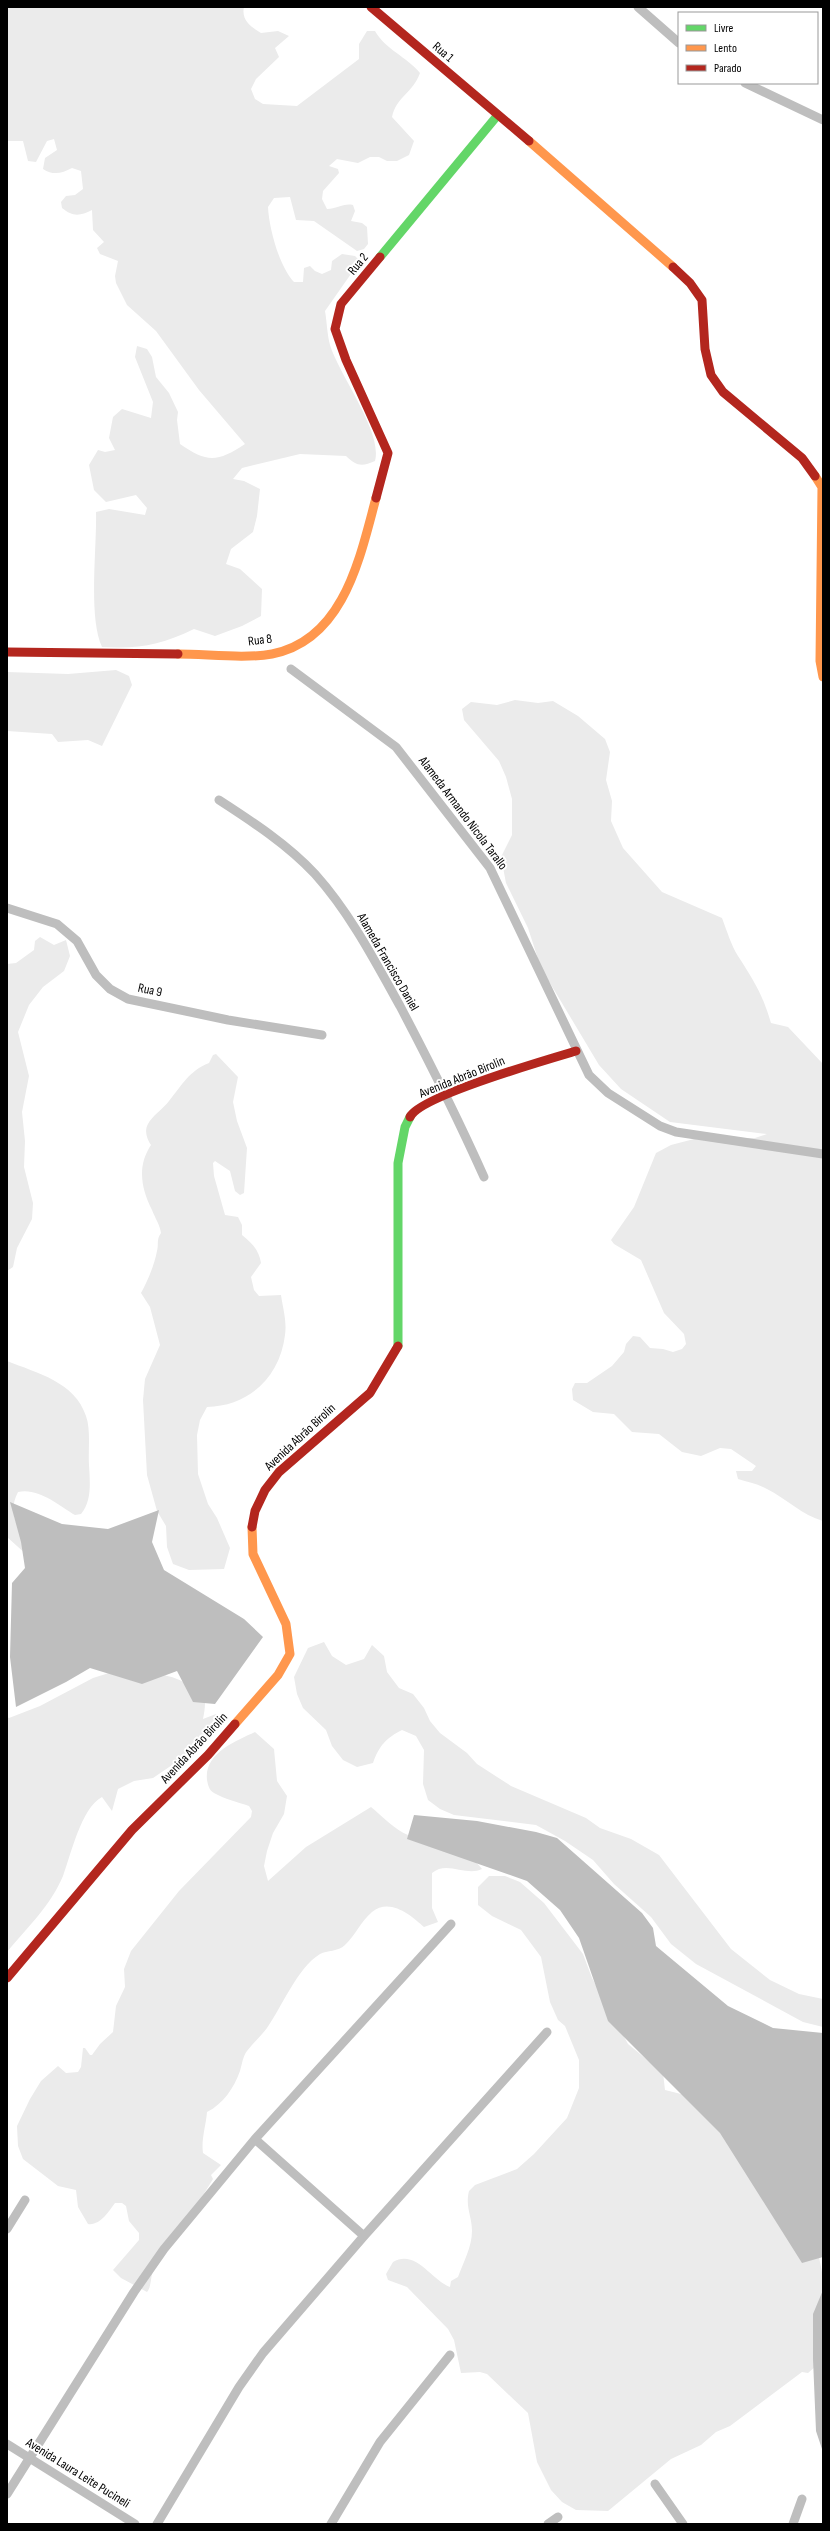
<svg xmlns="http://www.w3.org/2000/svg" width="830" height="2531" viewBox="0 0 830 2531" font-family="'Sofia Sans Condensed',sans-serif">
<rect width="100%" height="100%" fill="#fff"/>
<path fill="#ebebeb" d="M7 7H244C241 20 251 27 261 33L278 31 289 36 275 48 279 57 256 79 251 89 255 99 263 104 297 106 359 59V44L367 31H375C385 49 407 57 420 73 413 93 396 97 392 117L414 141 409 155 397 161H387L379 157H370L358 163 337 159 329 166 338 169 339 173 323 191 322 199 327 209C337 209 343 203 353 205L355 211 351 221 362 223 367 227 368 244 364 249 357 251 314 221 296 220 290 197 274 198 268 207C269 228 279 266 294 282H303L304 268 310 266 315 271 322 274 331 270 332 261 342 254 355 256 360 261 325 311C327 322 327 334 330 345 339 375 383 432 375 461 362 467 356 466 346 456L300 454 242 468 233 479 244 481 260 489 257 516 253 532 231 549 226 564 240 569 262 589 261 616 242 626 215 636 194 629C161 645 140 649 102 647 88 617 97 548 96 512L109 509 145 515 147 508 136 495 106 502 94 490 89 465 98 450 105 452 115 450 109 438 113 417 122 409 151 418 153 402 135 357 137 346 147 349 152 357 156 377 169 393 178 412 177 420 180 444C207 463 218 462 245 444L199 390 156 331 127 305 116 283 115 276 118 261 100 254 97 248 104 242 93 230 92 210C80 216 73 217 62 208L61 202 66 196 75 195 83 189 81 171 72 168C62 173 54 176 43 169L45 158 57 150 54 139 47 141 36 162 28 161 23 141H7Z
M116 670 129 676 132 685 102 746 88 740 58 742 52 734 7 731V672L68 674Z
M515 700 538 703 553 701 578 716 605 739 610 752 606 780 612 801 611 821 623 848 662 892 722 918C727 931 731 945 738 956 754 981 762 993 771 1023L788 1027 823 1064V1521C802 1515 787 1499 767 1489 758 1484 748 1482 738 1479L736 1471H752L756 1466 731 1449 720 1448 701 1456 682 1452 659 1434 632 1432 614 1414 593 1412 573 1400 572 1389 575 1383H587L612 1366 624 1352 626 1344 633 1336 640 1337 650 1348 663 1349 673 1352 682 1349 686 1344 684 1334 664 1313 641 1260 614 1244 611 1240 634 1207 656 1153 671 1145 694 1139 755 1138 767 1134 670 1122 621 1089 599 1065 541 968 528 928 506 883 501 857 512 835V799L506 777 499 761 464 720 462 709 471 702 497 705Z
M40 937 54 945 66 940 70 956 64 971 43 987 29 1005 18 1032 29 1076 22 1112 25 1141 24 1167 33 1203 32 1219 17 1248 13 1267 7 1271V964L16 963 34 950 35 941Z
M216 1054 238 1077 233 1102 237 1121 247 1148 244 1193 240 1195 235 1191 230 1171 215 1161 213 1163 214 1176 225 1215 238 1217 242 1225V1235C252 1243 259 1250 261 1263L251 1277 254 1290 259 1296 281 1295C283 1309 287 1321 285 1335 280 1377 249 1406 207 1407L200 1420 197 1435 198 1474 208 1504 217 1518 230 1548 224 1569 189 1570 173 1564 167 1547 166 1526 157 1511 147 1475 143 1400 145 1379 160 1345 150 1307 141 1293C148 1280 154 1266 157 1251 159 1244 156 1240 161 1233 160 1225 155 1218 152 1210 141 1188 137 1166 151 1145 147 1139 144 1131 148 1124 152 1116 163 1109 169 1101 182 1085 189 1071 209 1063L213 1055Z
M7 1361C37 1373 75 1382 86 1416 91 1430 88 1450 89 1465 90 1482 92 1501 81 1514L75 1515C59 1505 37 1487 18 1492 7 1513 18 1528 29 1546L27 1555 7 1537Z
M324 1642 332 1656 346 1665 364 1659 372 1645 384 1656 387 1672 399 1688 413 1694 424 1708 430 1721 440 1733 467 1753 477 1764 511 1786 586 1818 600 1828 631 1839 659 1855 731 1949 770 1980 799 1994 823 1999V2027L803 2022 696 1964 671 1944 651 1917 614 1884 593 1860 565 1841 536 1825 454 1815 440 1809 428 1800 423 1784 424 1750 416 1736 402 1730C386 1738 379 1746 373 1763L357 1767 343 1760 332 1746 326 1730 303 1708 297 1694 294 1677 308 1648Z
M109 1673C140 1674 175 1668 197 1693 200 1696 204 1699 205 1703 205 1708 204 1714 203 1719L216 1714 218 1718 203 1740 178 1761 153 1778 134 1781 118 1789 112 1811 102 1797C81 1808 71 1855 63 1876 51 1905 27 1928 7 1952V1717L9 1718 40 1706 93 1678Z
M255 1732 274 1749 277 1781 287 1796 284 1814 273 1833 267 1851 264 1866 268 1881 306 1847 371 1807C382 1816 395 1830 408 1835 431 1845 466 1847 482 1869 466 1877 447 1860 432 1873V1908L438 1922 424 1927C412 1916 390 1897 372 1912 361 1921 355 1936 345 1945 338 1952 327 1950 320 1954 297 1968 282 2007 267 2028 261 2036 253 2043 247 2051 243 2056 242 2064 240 2071 234 2088 223 2104 207 2112 206 2125 201 2140 203 2153L221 2165 211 2175 213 2179C195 2210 170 2239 154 2269 150 2276 152 2286 147 2292L121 2278 113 2270 139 2240V2233L129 2221 126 2206 122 2203H115C109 2211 100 2226 88 2224L78 2207 76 2190 58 2186 23 2159 18 2146 17 2126 30 2099 41 2081 58 2066 66 2073 78 2072 81 2067 83 2048H85L90 2055H92L100 2044 113 2032 116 2006 125 1987 124 1969 131 1951 179 1891 251 1817 252 1811 249 1806C238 1802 224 1799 214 1793 209 1790 208 1785 207 1780 204 1753 236 1741 255 1732Z
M489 1876H505L520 1882 544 1903 583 1954 592 1978 628 2044 663 2073 665 2090 693 2097 819 2257 823 2277V2360L808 2373 802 2372 730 2426 716 2432 701 2445 671 2459 608 2511 576 2510 562 2502 551 2490 537 2462 528 2413 487 2374 480 2372 461 2373 454 2340 448 2329 407 2287 388 2280 386 2274 393 2262C416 2249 431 2280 450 2287L451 2281 458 2277C463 2263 472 2247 472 2231 472 2216 465 2207 469 2191L475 2185 517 2169 534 2154 567 2118 579 2088V2060L565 2026 558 2020 550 2002 541 1957 521 1930 492 1916 478 1905V1887Z"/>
<path fill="#bebebe" d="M10 1502 62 1524 108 1529 159 1510 152 1542 164 1570 244 1619 263 1637 215 1704 193 1702 177 1671 142 1684 90 1668 66 1682 16 1707 10 1657 12 1583 25 1568 21 1542Z
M414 1815 477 1821 536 1832 557 1838 642 1913 653 1928 656 1946 728 2006 773 2028 823 2033V2257L802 2263 720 2133 608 2021 579 1938 560 1910 527 1881 407 1839Z
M823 2290V2452L816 2431 813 2359V2314Z"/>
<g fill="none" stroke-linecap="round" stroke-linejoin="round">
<path stroke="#bebebe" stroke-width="9" d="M638 7 679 43
M745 83 823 120
M291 669 396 747 490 868 589 1075 608 1093 660 1126 676 1132 823 1154
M219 800C253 822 288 845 315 874 350 913 375 961 400 1006 430 1063 458 1119 484 1177
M7 908 57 924 77 941 96 975 110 989 128 999 228 1020 322 1035
M255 2139 364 2236
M7 2229 25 2200
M7 2444 135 2524
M655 2484 683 2524
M7 2494 134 2292 164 2249 255 2139 451 1924
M157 2524 239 2387 263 2353 364 2236 547 2032
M331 2524 380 2442 450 2355
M548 2524 558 2517
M793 2524 802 2499"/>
<path stroke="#63d668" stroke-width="9" d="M380 257 497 116
M398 1346V1163L405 1127 410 1117"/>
<path stroke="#ff974d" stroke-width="9" d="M529 141 673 267
M815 476 822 487 820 661 823 677
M178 654C207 654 244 659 272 654 344 640 360 557 376 498
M235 1724 278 1675 290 1654 286 1624 253 1554 252 1527"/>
<path stroke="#b3261e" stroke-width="9" d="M371 7 529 141
M673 267 690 283 702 300 705 349 711 375 723 392 802 458 815 476
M376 498 388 453 346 360 335 329 341 304 380 257
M7 652 178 654
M410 1117C420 1096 549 1059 576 1051
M252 1527 255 1511 265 1490 279 1472 370 1393 398 1346
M7 1978 132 1830 208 1755 235 1724"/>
</g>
<g text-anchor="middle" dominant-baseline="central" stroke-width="4" stroke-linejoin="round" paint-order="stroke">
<g font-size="13" fill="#000" stroke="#fff">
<text transform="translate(443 52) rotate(41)">Rua 1</text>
<text transform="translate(358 264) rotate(-50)">Rua 2</text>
<text transform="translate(260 640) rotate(-7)">Rua 8</text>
<text transform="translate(463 813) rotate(53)">Alameda Armando Nicola Tarallo</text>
<text transform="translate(388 962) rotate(60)">Alameda Francisco Daniel</text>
<text transform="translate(150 990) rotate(12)">Rua 9</text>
<text transform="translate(462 1077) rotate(-22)">Avenida Abrão Birolin</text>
<text transform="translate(300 1437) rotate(-43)">Avenida Abrão Birolin</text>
<text transform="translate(194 1748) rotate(-47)">Avenida Abrão Birolin</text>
<text transform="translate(78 2473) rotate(32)">Avenida Laura Leite Pucineli</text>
</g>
</g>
<rect width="830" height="2531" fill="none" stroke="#000000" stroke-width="16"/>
<rect x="678" y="12" width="140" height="72" fill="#ffffff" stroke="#999999"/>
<rect x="686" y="25" width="20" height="6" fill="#63d668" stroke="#999999"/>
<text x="714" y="32" font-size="12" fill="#000000">Livre</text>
<rect x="686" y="45" width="20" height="6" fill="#ff974d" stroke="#999999"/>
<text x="714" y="52" font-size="12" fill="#000000">Lento</text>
<rect x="686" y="65" width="20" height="6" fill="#b3261e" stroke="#999999"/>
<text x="714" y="72" font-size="12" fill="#000000">Parado</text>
</svg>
